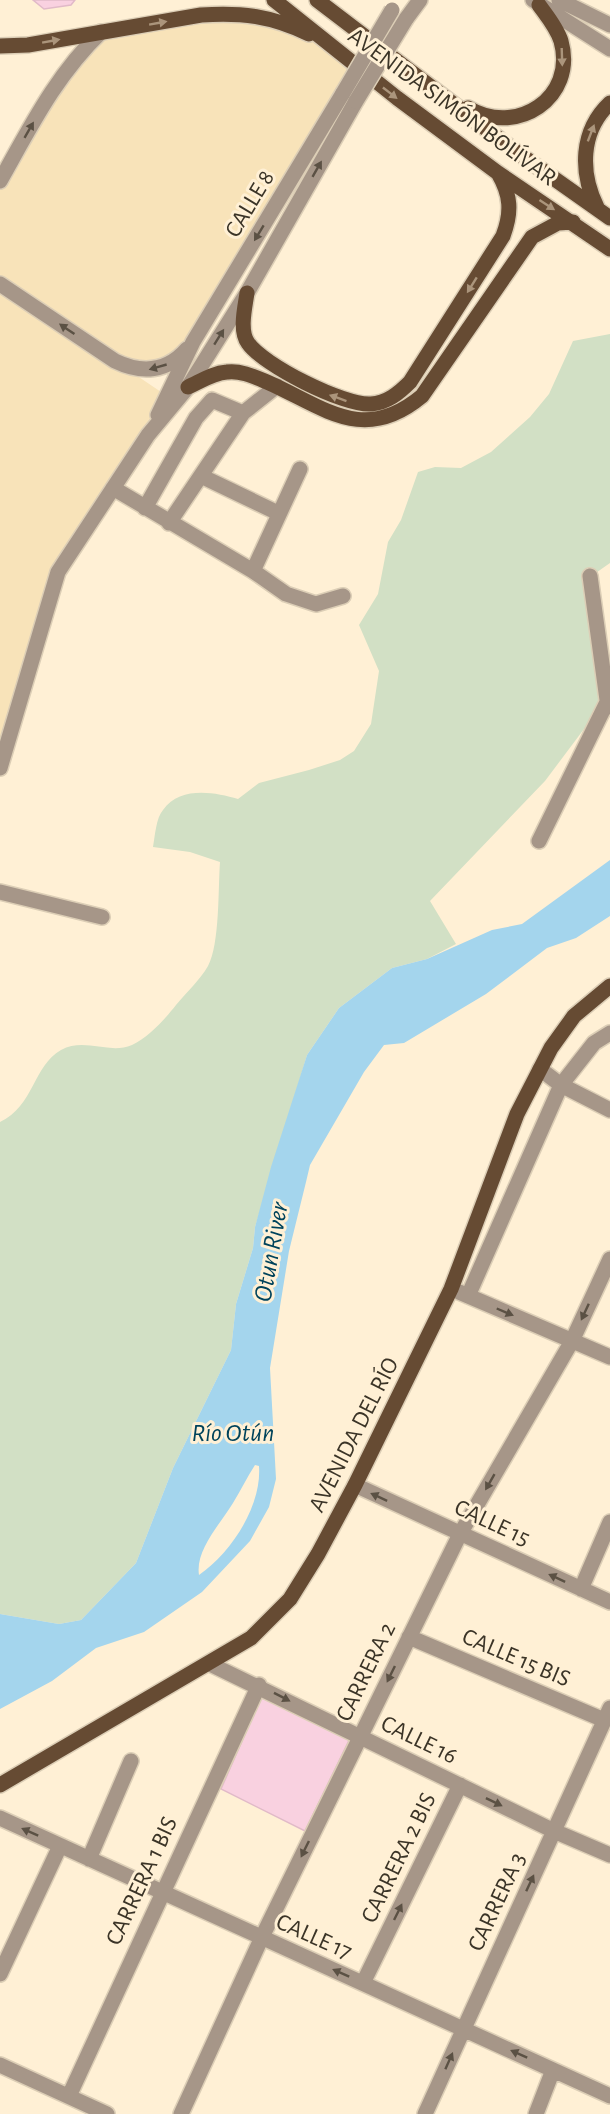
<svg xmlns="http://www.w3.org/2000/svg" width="610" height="2114" viewBox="0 0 610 2114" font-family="'Alegreya Sans',sans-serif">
<rect width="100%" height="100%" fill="#fff0d5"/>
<path fill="#f8e3b9" d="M201 15 299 29 358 67 179 358 121 365 167 396 58 572 0 747V181L101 32Z"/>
<path fill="#d2e0c5" d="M610 334V563L590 577 605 701 545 781 430 901 456 944 427 959 392 968 339 1008 307 1055 255 1227 253 1248 236 1304 231 1350 173 1468 136 1563 81 1620 59 1624 0 1614V1122C34 1106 33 1066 61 1050 85 1037 109 1055 132 1045 149 1037 165 1019 176 1005 186 993 200 980 208 966 220 944 218 888 220 862L190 852 153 847C155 836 156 818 163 810 180 786 214 792 238 799L259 783 309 770 340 760 354 751 371 724 379 671 359 625 378 594 388 542 401 520 418 472 435 467 461 468 491 452 530 417 549 394 573 341Z"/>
<path fill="#a4d5ed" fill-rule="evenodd" d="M610 860V916L576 938 547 948 486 994 404 1043 384 1045 364 1072 310 1165 306 1182 289 1251 270 1368 276 1479 269 1507 250 1541 202 1592 144 1632 96 1648 52 1681 0 1709V1614L59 1624 81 1620 136 1563 173 1468 231 1350 236 1304 253 1248 255 1227 271 1167 307 1055 339 1008 392 968 427 959 492 930 522 924ZM255 1465 259 1466C262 1506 231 1553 199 1575 195 1550 221 1523 233 1503 241 1490 247 1477 255 1465Z"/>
<path fill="#f9d1e0" stroke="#e1bac8" stroke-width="1.5" d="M33 0H75L71 5 44 9Z
M263 1693 353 1732 305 1831 221 1789Z"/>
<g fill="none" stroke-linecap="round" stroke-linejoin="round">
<g stroke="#dcceb6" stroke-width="18">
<path id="minor" d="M533 0 610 49
M559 0 610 25
M406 19 420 0
M0 181C30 128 56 75 101 32
M0 284 115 361C142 374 167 372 187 349
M243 413 277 386
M158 415 193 342 343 93
M201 476 278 513
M113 488 253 571 300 469
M145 508 196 418 212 400 243 413 169 523
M253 571 286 594 316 604 343 596
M590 576 608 707
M0 768 58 572 148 435 188 387 247 293 356 101
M539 841 610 696
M0 892 102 917
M540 1069 561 1085 610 1110
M459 1292 610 1357
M468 1296 561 1085 594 1043 610 1033
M355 1485 610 1602
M581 1589 610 1522
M409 1637 604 1720
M210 1664 554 1831 610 1855
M0 1818 610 2096
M89 1859 131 1761
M0 1974 60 1846
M363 1983 460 1785
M0 2065 107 2114
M69 2096 259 1685
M181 2114 262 1937 460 1534 572 1341 610 1259
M425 2114 610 1708
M536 2114 553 2070"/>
</g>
<g stroke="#dcceb6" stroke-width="18">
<path id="major" d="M274 0 397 98 498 173 610 249
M317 0 515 151 610 218
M0 46 28 45 201 15C241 12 272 16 309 34
M468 108C516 137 577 98 561 41 557 28 547 16 539 5
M597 207C580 173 580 131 610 103
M247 293C245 307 239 331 248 343 263 365 344 406 371 404 387 403 399 393 410 382L503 236C512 212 511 195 498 173
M188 387C201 381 213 373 227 372 240 370 255 377 267 382 324 407 363 445 422 396L532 237 558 223 573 222
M0 1785 251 1638 290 1599 318 1554 355 1485 451 1289 517 1114 551 1048 574 1016 610 986"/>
</g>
<use href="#minor" stroke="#a69688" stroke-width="15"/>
<use href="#major" stroke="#664b33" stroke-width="15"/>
<g stroke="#dcceb6" stroke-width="18" stroke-linecap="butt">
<path id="minor-bridge" d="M343 93 392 10
M356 101 406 19"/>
</g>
<use href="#minor-bridge" stroke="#a69688" stroke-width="15"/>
</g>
<defs><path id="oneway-solid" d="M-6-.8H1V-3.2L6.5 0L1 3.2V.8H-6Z" transform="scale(1.5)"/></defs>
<g fill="#ab957c">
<use href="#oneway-solid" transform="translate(158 23) rotate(-10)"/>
<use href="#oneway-solid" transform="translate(51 41) rotate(-10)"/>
<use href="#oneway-solid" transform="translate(562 57) rotate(88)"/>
<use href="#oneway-solid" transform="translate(390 93) rotate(38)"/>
<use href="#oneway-solid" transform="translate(591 133) rotate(-69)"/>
<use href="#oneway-solid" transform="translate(547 205) rotate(33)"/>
<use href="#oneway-solid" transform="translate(472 285) rotate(122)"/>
<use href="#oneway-solid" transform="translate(338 398) rotate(-160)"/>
</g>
<g fill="#5b5144">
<use href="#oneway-solid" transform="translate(29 130) rotate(-60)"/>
<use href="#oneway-solid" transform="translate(317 169) rotate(-60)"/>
<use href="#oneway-solid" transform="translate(259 233) rotate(121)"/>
<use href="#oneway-solid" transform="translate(67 329) rotate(-146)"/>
<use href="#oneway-solid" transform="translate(219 337) rotate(-58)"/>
<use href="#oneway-solid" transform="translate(158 367) rotate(164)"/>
<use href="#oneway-solid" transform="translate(505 1312) rotate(23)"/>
<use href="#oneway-solid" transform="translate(585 1312) rotate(115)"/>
<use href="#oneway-solid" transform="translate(490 1482) rotate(120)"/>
<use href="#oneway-solid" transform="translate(379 1497) rotate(-155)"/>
<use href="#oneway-solid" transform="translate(557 1578) rotate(-155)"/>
<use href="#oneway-solid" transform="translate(391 1674) rotate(116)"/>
<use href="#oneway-solid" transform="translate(282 1697) rotate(27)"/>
<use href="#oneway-solid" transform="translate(494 1802) rotate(26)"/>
<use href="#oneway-solid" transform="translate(30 1832) rotate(-156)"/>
<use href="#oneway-solid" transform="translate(305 1849) rotate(116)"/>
<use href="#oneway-solid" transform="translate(530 1883) rotate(-65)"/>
<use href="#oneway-solid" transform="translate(398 1912) rotate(-64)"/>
<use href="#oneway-solid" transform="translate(341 1973) rotate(-156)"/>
<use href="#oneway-solid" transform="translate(519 2054) rotate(-156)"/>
<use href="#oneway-solid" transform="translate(449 2061) rotate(-66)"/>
</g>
<g text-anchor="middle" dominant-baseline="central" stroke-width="6" stroke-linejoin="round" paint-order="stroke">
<g font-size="24" fill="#3b3427" stroke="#fff0d5">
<text transform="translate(452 107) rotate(36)">AVENIDA SIMÓN BOLÍVAR</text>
<text transform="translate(250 204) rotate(-59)">CALLE 8</text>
<text transform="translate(354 1435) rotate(-63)">AVENIDA DEL RÍO</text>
<text transform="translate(492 1523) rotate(25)">CALLE 15</text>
<text transform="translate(516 1658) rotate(23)">CALLE 15 BIS</text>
<text transform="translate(366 1672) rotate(-64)">CARRERA 2</text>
<text transform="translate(419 1740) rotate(26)">CALLE 16</text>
<text transform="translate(399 1858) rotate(-64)">CARRERA 2 BIS</text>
<text transform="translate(142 1881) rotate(-65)">CARRERA 1 BIS</text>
<text transform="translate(497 1902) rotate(-65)">CARRERA 3</text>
<text transform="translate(314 1937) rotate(24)">CALLE 17</text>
</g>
<g font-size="26" font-style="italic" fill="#00435b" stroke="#fff0d5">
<text transform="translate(271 1252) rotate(-80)">Otun River</text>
<text x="233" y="1433">Río Otún</text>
</g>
</g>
</svg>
